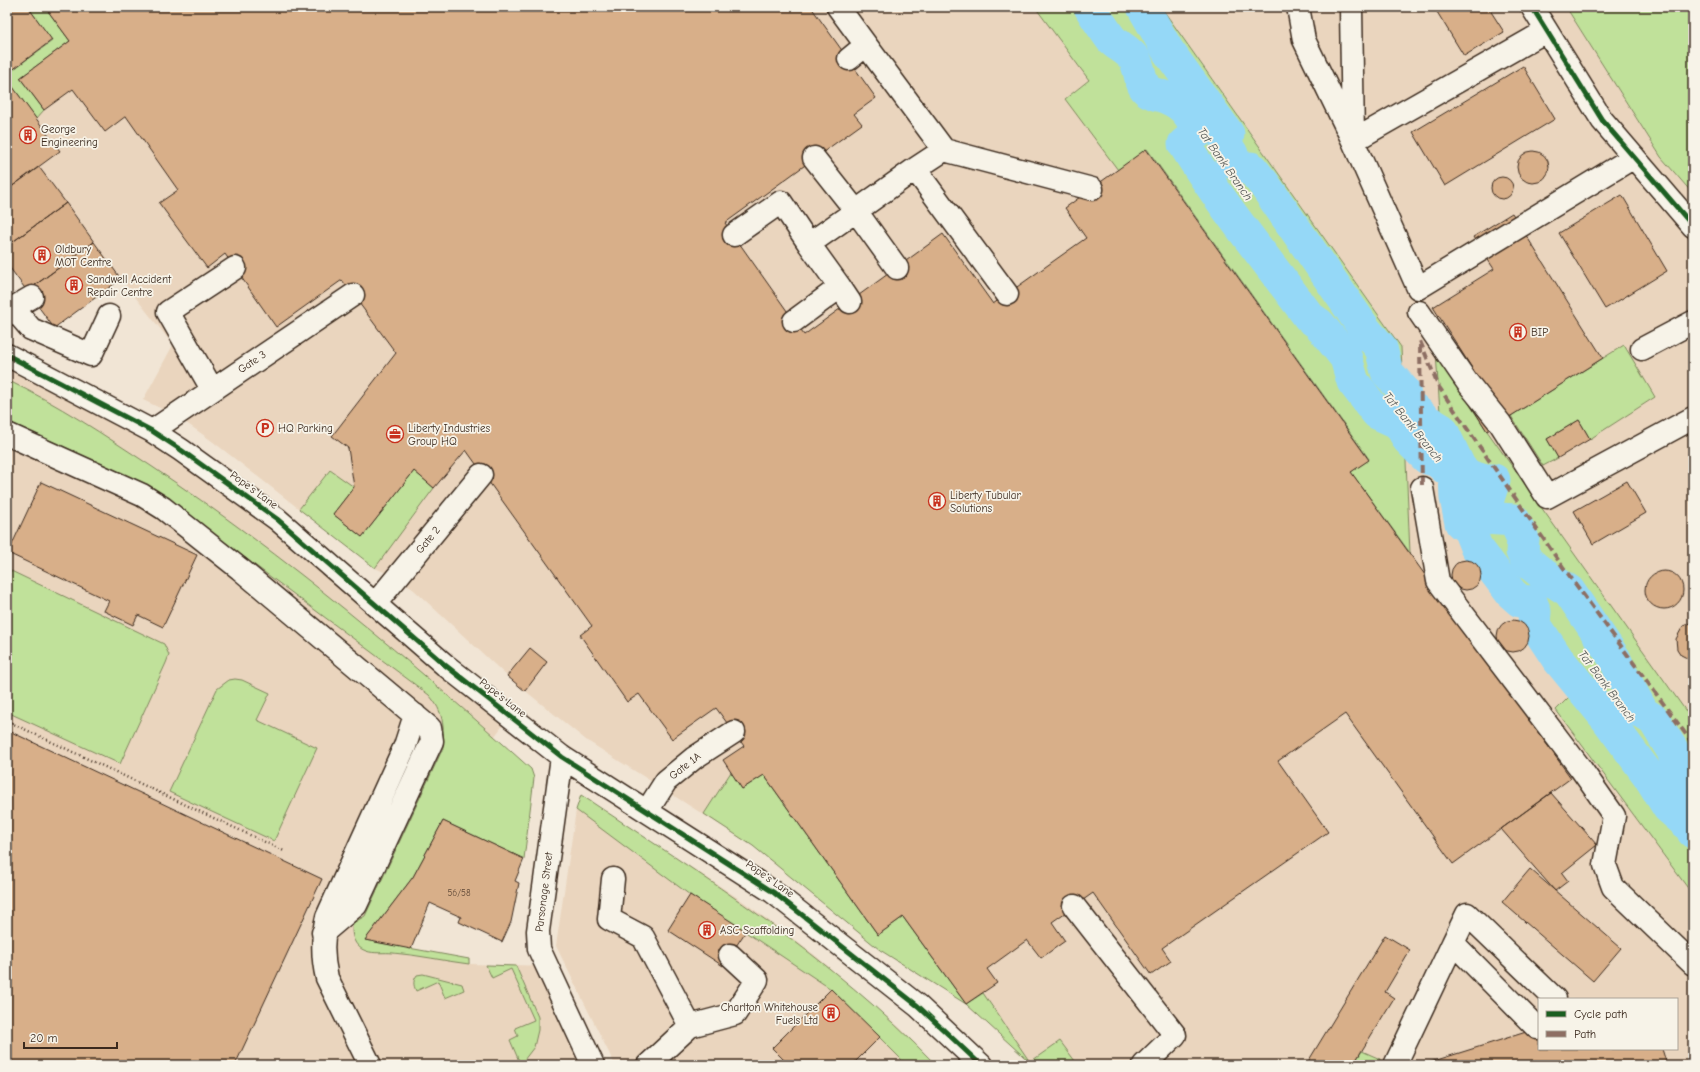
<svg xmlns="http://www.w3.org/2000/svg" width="1700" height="1072" viewBox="0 0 1700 1072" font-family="'Comic Neue',sans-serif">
<rect width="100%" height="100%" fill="#f1e5d5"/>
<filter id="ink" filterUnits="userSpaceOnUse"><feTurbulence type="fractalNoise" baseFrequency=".025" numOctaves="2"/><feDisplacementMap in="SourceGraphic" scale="8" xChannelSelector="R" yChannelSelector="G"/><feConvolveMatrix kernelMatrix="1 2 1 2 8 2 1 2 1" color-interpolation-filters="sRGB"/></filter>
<g filter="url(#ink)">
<path fill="#ead5be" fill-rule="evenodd" d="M28 7H1035L1089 80 1065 99 1146 149 1369 460 1352 472 1410 553 1401 347 1161 7H1566L1661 157 1693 194V1065H1033L966 1004 880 950 753 846 586 740 507 676 414 590 398 578 375 568 212 441 175 415 143 400 173 345 121 279 39 167 60 151 7 79V74L52 40ZM1539 999H1677V1049H1539Z
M7 355 152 431 510 716 446 801 413 877 365 940 469 959 470 964 546 966 593 1065H7Z
M581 795 744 902 816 956 900 1028 936 1065H615L556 946 576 810Z"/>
<path fill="#c0e19a" stroke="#7e865c" d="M28 7H45L70 41 20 78 44 110 36 119 7 79V74L52 41Z
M1035 7H1161L1401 347 1410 553 1351 472 1369 459 1147 149 1118 170 1065 99 1089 80Z
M1566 7H1693V194L1661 157Z
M1624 345 1655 397 1590 439 1579 420 1547 439 1558 458 1543 466 1511 416Z
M1436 353 1487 431 1693 721V895L1556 710 1573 693 1508 600 1447 517Z
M7 380C58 404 104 435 151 466 286 556 411 661 531 769L534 778 524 859 443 821 413 877 365 940 469 959V964C444 961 419 955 393 953 385 952 374 954 366 951 354 947 350 934 353 923L365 916 443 748C444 726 444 712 429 695L146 484 7 421Z
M330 470 354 487 333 514 362 537 414 471 434 488 375 568 299 509Z
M7 569 164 644 169 655 166 663 120 764 7 712Z
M235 679 242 680 270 693 257 720 317 748 274 841 169 792 217 689 229 680Z
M731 772 742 789 764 775 878 935 903 917 966 1004 983 993 1030 1062 1060 1041 1078 1065H1033L966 1004 880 950 753 846 704 814Z
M581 795C706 878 831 956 936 1065H907L831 989 690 895 576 810Z
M486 965 516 966 538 1017V1030L534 1047 524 1060 517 1065H510L519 1061 510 1040 518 1036 515 1028 534 1020 511 969 492 978Z
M423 974 462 984 464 990 445 998 438 981 416 991C413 984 413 981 417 975Z
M1362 1051 1380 1059 1377 1065H1353Z"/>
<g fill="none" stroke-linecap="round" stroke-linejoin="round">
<path stroke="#95d8f7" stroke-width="33" d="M1090 7C1091 10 1110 38 1112 40 1119 47 1129 50 1135 60 1140 68 1140 84 1147 90 1153 95 1161 95 1167 98 1183 104 1195 118 1196 134L1184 144C1221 205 1267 260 1309 317L1319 324 1346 358 1353 382 1377 413 1399 423 1408 439 1427 458 1437 461 1455 476 1456 498 1461 523 1469 529 1476 547 1511 593 1520 601 1531 602 1535 612 1534 623 1557 658 1607 719 1649 776 1668 807 1691 827 1693 832
M1143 7 1168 51 1228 134 1226 145 1232 154V162L1243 168H1251L1264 184 1366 331 1381 348 1387 372 1404 391 1406 402 1427 421 1442 430 1460 468 1469 476 1482 480H1494L1486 505 1488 513 1485 518 1514 520 1523 539 1522 552 1528 562 1544 575 1569 591 1615 659 1621 673 1643 713 1654 720 1663 735 1673 751 1676 761 1685 772 1688 784 1693 792"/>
</g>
<path fill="#d8af89" stroke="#3b2a1e" d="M7 7H28L52 40 7 74Z
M45 7H811L876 98 854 114 862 124 725 223 804 335 943 234 993 304 1086 238 1065 208 1146 149 1369 460 1351 472 1571 778 1453 864 1345 714 1278 761 1328 832 1162 948 1171 961 1151 975 1093 893 1052 922 1065 941 1041 958 1027 940 987 969 997 983 966 1004 903 917 878 935 764 775 742 789 723 760 744 746 716 708 672 739 639 694 627 702 580 635 592 626 466 450 434 488 414 471 362 537 333 514 354 487 348 448 332 436 396 353 342 280 276 327 225 254 207 268 159 203 178 190 126 116 105 132 73 89 44 110 20 78 70 41Z
M1434 7H1488L1504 32 1464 56Z
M1523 66 1555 119 1445 186 1413 132Z
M7 79 60 151 7 190Z
M1517 167a16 16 0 1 1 32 0a16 16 0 1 1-32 0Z
M39 167 66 203 7 246V190Z
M1491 188a11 11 0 1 1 22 0a11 11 0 1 1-22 0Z
M1622 195 1667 271 1605 309 1559 233Z
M66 203 94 242 27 291 7 264V246Z
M1512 213 1603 358 1487 431 1459 387 1477 376 1433 307 1494 269 1473 237Z
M94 242 121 279 54 328 27 291Z
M1579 420 1590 439 1558 458 1547 439Z
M1627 481 1646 513 1593 544 1574 511Z
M41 482 197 555 163 627 138 615 133 625 104 611 109 601 8 553Z
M1451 575a15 15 0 1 1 30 0a15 15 0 1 1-30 0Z
M1645 590a19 19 0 1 1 38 0a19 19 0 1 1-38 0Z
M1497 636a16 16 0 1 1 32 0a16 16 0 1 1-32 0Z
M1693 622V661L1681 655 1677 649 1676 639 1683 626Z
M530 648 547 662 525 691 507 676Z
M7 730 322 879 235 1065H7Z
M1551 793 1597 845 1562 873 1568 881 1555 891 1501 829Z
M443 821 524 859 515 881 519 883 511 922 502 942 459 922 461 917 430 903 411 949 365 940 413 877Z
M1530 869 1621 948 1593 981 1502 902Z
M690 895 746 931 723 966 668 930Z
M1385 935 1410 950 1385 992 1394 998 1353 1065H1306Z
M831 989 880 1037 852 1065H789L772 1048Z
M1539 1028V1049H1662L1667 1065H1421Z"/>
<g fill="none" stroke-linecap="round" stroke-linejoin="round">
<g stroke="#3b2a1e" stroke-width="25">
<path id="minor" d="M838 7 866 45 849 59
M1298 7 1304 40 1353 141 1546 31
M1351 7 1353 141 1418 288 1634 157
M1532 7 1602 120 1693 226
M866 45 944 150 1092 189
M944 150 915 169 1007 294
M734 235 781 202 809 244 856 211 814 158
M897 268 856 211 915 169
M840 287 850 302
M32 297 13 308 31 329 91 355 109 316
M1419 312 1467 382 1500 423 1547 497 1693 418
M794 321 840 287 809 244
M1642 349 1693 322
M7 355 152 431 181 450 277 519 445 665 562 757 773 892 918 1006 981 1065
M212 389 168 312 235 268
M152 431 353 295
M7 434 142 495 163 508 240 569 430 728 432 741 356 905 323 933
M1422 488 1438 581 1581 769 1614 816 1605 865 1613 887 1693 964
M375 604 481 475
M562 757 538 931 539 949 593 1065
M647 811 666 781 694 758 734 732
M613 879 609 919 643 937 690 1026 735 1014 757 980 730 955
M1074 906 1175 1035 1144 1065
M1537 1028 1453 943 1467 914 1555 999
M370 1065 327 978C322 957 322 937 327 917L405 746 415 715
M648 1065 690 1026
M1395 1065 1453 943"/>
</g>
<path stroke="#3b2a1e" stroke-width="2.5" stroke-dasharray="1 3" stroke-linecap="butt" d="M7 721 284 851"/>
<use href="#minor" stroke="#f7f3e8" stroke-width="22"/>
<path stroke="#8d6e63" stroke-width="4" stroke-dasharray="8 4" stroke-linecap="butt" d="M1420 341 1439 387 1457 414 1563 567 1693 744
M1420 345 1422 488"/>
<g stroke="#f7f3e8" stroke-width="8">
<path id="cycleway" d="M1532 7 1602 120 1693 226
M7 355 152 431 181 450 277 519 445 665 562 757 773 892 918 1006 981 1065"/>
</g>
<use href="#cycleway" stroke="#1b5e20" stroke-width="5"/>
</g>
</g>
<defs>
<g id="building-ring" transform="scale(0.9)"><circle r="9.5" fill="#f7f3e8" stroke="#c8321e" stroke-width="1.5"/><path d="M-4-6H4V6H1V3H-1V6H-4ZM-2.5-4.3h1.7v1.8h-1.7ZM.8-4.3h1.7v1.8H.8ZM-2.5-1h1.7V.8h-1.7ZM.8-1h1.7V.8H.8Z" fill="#c8321e"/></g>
<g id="parking-ring" transform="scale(0.9)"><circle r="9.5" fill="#f7f3e8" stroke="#c8321e" stroke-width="1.5"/><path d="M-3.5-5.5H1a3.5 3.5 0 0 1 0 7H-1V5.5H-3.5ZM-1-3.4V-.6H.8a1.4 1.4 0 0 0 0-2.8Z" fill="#c8321e"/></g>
<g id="office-ring" transform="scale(0.9)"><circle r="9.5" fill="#f7f3e8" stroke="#c8321e" stroke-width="1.5"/><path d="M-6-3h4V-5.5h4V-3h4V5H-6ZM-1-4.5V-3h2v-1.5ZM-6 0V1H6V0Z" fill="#c8321e"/></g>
</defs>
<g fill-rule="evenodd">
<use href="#building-ring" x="28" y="135"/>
<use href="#building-ring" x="42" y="255"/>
<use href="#building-ring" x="74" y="285"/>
<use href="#building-ring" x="1518" y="332"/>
<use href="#parking-ring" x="265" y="428"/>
<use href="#office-ring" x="395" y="434"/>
<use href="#building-ring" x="937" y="501"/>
<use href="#building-ring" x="707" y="930"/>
<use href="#building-ring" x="831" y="1013"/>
</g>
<g text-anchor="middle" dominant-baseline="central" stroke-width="3.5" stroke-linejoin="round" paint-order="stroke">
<g font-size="9" fill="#624b39">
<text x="459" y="893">56/58</text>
</g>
<g font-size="11" fill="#3b2a1e" stroke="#f7f3e8" text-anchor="start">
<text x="41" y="129">George<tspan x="41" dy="13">Engineering</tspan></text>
<text x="55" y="249">Oldbury<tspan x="55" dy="13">MOT Centre</tspan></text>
<text x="87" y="279">Sandwell Accident<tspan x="87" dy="13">Repair Centre</tspan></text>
<text x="1531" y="332">BIP</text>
<text x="278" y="428">HQ Parking</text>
<text x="408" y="428">Liberty Industries<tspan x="408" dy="13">Group HQ</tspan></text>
<text x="950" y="495">Liberty Tubular<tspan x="950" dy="13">Solutions</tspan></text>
<text x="720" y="930">ASC Scaffolding</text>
<text x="818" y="1007" text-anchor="end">Charlton Whitehouse<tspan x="818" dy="13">Fuels Ltd</tspan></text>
</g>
<g font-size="11" fill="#3b2a1e" stroke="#f7f3e8">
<text transform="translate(252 362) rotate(-34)">Gate 3</text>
<text transform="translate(254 490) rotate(36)">Pope's Lane</text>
<text transform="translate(428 540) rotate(-51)">Gate 2</text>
<text transform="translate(503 698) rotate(38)">Pope's Lane</text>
<text transform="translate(685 766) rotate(-38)">Gate 1A</text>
<text transform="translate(770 879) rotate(35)">Pope's Lane</text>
<text transform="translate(544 892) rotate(-83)">Parsonage Street</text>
</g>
<g font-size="12" font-style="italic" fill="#525654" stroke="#f7f3e8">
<text transform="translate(1225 164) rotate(55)">Tat Bank Branch</text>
<text transform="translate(1413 427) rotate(51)">Tat Bank Branch</text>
<text transform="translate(1607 686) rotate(53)">Tat Bank Branch</text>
</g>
</g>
<rect width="1700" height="1072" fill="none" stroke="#f7f3e8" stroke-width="24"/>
<rect x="12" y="12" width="1676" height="1048" fill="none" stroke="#3b2a1e" stroke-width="1.5" filter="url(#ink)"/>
<rect x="1538" y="998" width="140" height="52" fill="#f7f3e8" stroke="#aca397"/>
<rect x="1546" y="1011" width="20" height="6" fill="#1b5e20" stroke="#aca397"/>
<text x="1574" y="1018" font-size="12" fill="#3b2a1e">Cycle path</text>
<rect x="1546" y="1031" width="20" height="6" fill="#8d6e63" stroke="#aca397"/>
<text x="1574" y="1038" font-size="12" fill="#3b2a1e">Path</text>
<path d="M24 1042v6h93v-6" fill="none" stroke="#3b2a1e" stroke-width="2"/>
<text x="30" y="1042" font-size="12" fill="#3b2a1e" stroke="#f7f3e8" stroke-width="3" paint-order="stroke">20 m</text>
</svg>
